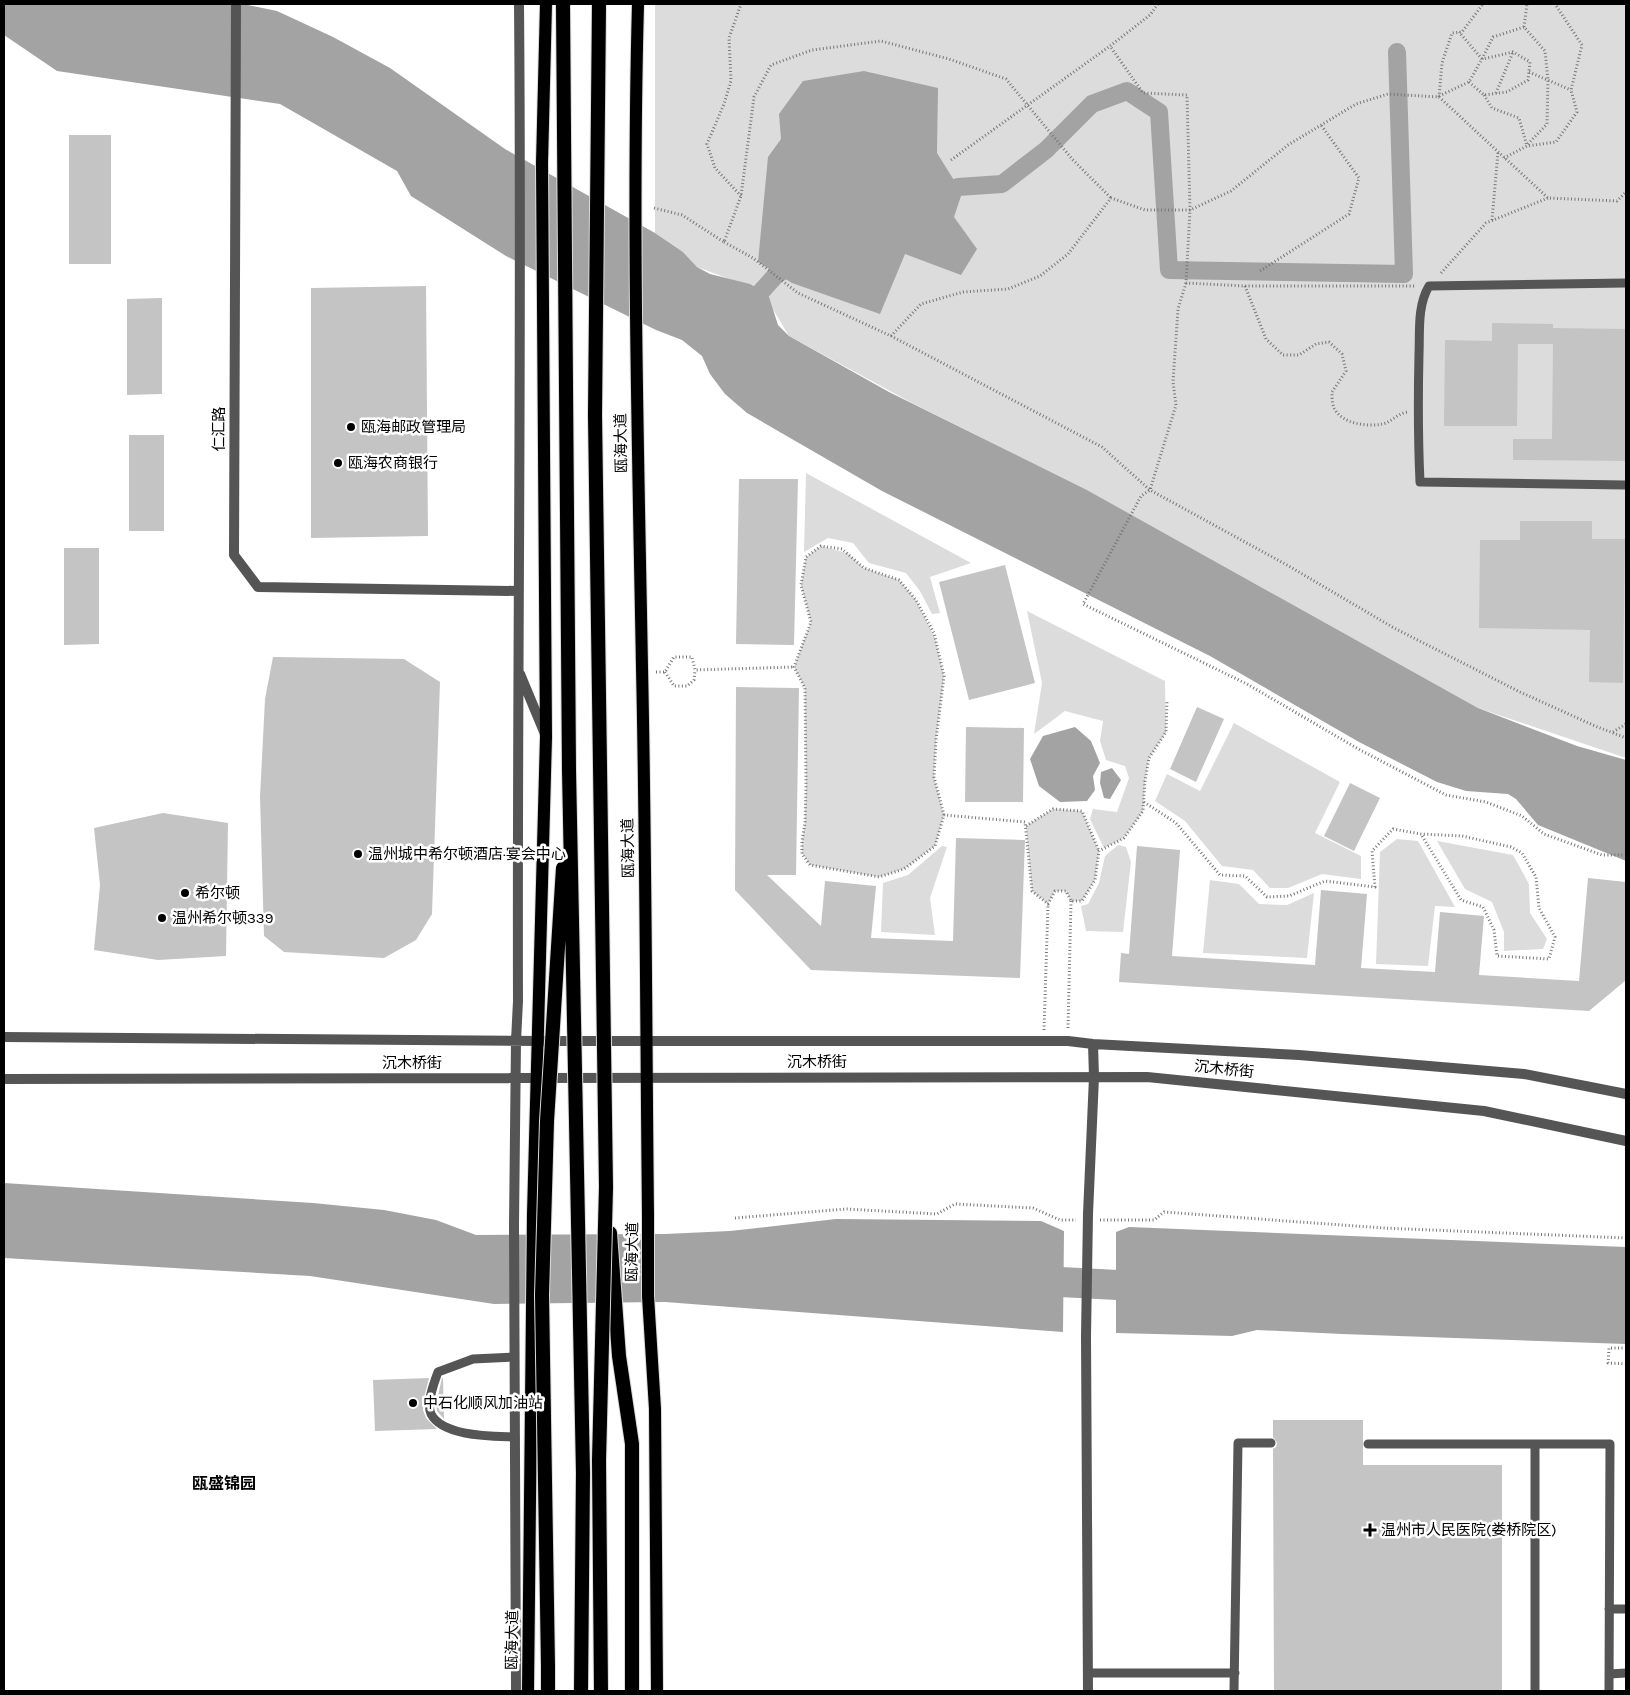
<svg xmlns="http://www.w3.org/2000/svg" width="1630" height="1695" viewBox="0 0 1630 1695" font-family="Karla,'Noto Sans SC',sans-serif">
<rect width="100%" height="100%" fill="#fff"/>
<path fill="#dcdcdc" d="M655 4H1626V758L1478 708 1087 490 914 404 789 336 762 291 697 267 683 252 655 233Z
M806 473 971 563 930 577 940 613 932 614 920 591 906 573 869 563 853 543 828 538 804 552Z
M821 546 847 553 864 568 899 580 916 600 935 638 944 676 936 740 934 777 944 815 935 846 904 869 879 877 810 865 802 853V841L805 823 806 785 805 688 794 667 811 622 801 585 806 557Z
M1027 611 1165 681 1166 732 1149 758 1145 781 1143 811 1124 838 1104 848 1090 819 1093 809 1117 812 1129 778 1125 766 1106 760 1100 741 1103 721 1065 711 1034 734 1042 683Z
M1234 723 1340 782 1315 833 1361 856V879L1322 874 1288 888H1270L1253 870 1222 866 1185 821 1155 801 1167 774 1200 791Z
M1053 809 1082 811 1099 851 1095 880 1082 901H1071L1066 891H1055L1048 904 1032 891 1026 826Z
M1397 839 1418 841 1455 907 1435 906 1428 966 1376 964 1380 852Z
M1437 841 1513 855 1529 884 1530 913 1547 939 1543 949 1504 951V932L1492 902 1465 889Z
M1118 845 1126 847 1131 862 1123 932 1086 931 1081 906 1088 904 1099 883 1105 856Z
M942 846 947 847 930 898 935 935 881 932 883 883 908 875Z
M1210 880 1239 884 1259 904 1287 905 1314 893 1307 958 1203 953Z"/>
<path fill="#a3a3a3" d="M4 4H243L277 11 333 37 390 68 505 149 655 233 683 252 697 267 710 274 750 284 762 291 769 297 778 325 789 336 889 392 1087 490 1478 708 1577 746 1626 760V861L1538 825 1516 799 1508 794 1466 791 1437 782 1359 742 1210 656 882 491 747 413 725 394 710 374 702 356 682 340 656 330 506 256 411 196 397 171 280 104 57 71 4 35Z
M864 71 938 88 937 153 962 193 954 217 977 249 961 275 905 254 880 314 792 283 758 262 768 157 781 139 779 114 803 81Z
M1075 727 1091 741 1100 763 1093 776 1095 790 1087 801 1060 802 1039 786 1030 759 1043 736Z
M1112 768 1121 780 1110 799 1104 798 1100 783 1101 772Z
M4 1183 313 1203 384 1210 436 1220 476 1235 665 1234 730 1231 836 1219 1041 1221 1064 1231 1063 1332 665 1302 494 1304 310 1276 4 1258Z
M1129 1227 1626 1247V1344L1342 1334 1257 1330 1232 1336 1116 1333V1232Z"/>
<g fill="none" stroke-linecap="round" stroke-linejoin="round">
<path stroke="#a3a3a3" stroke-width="18" d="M938 197 958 187 1002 184 1046 150 1092 104 1127 91 1159 112 1169 270 1404 274 1397 52
M747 307 777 274 797 264"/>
<path stroke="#a3a3a3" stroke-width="30" d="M1022 1280 1156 1287"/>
</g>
<path fill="#c4c4c4" d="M69 135H111V264H69Z
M426 286 428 536 311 538V288Z
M162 298V394L127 395V299Z
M1492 323 1553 324V328L1626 329V461L1513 460V439H1552L1553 344H1518L1517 426H1444L1445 340 1492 341Z
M129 435H164V531H129Z
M739 479H798L794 645 736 644Z
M1520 521H1592V539H1625L1623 683 1589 682 1590 630 1479 628 1480 540H1520Z
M64 548H99V644L64 645Z
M1005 565 1035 683 969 700 939 582Z
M273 657 404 659 440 682 432 914 416 940 384 958 284 952 264 936 260 797 265 699Z
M736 687 799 688 796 875H767L821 926 825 881 876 886 871 938 953 941 956 838 1025 840 1020 978 811 970 735 890Z
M1197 707 1224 719 1196 782 1170 769Z
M966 727 1024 728 1023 802H965Z
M1350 783 1380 798 1354 851 1324 836Z
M163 813 228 823 226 956 158 960 94 950 100 885 94 828Z
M1137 846 1180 850 1172 956 1315 965 1321 890 1367 894 1361 968 1435 972 1440 912 1484 916 1479 975 1579 981 1588 878 1626 882 1625 981 1589 1011 1119 982 1121 953 1129 954Z
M429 1378 424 1398 423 1410 426 1418 437 1429 375 1431 373 1380Z
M442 1378H443L444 1419 437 1411 436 1404Z
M1273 1420H1363V1465H1502V1691H1274L1273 1449 1276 1447 1277 1443 1273 1437Z"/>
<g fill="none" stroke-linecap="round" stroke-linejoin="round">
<g stroke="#dbdbdb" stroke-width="14">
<path id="primary" d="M638 4C632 225 638 446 642 667 646 850 646 1033 648 1215V1296L655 1409 657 1691
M528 1691 533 1214 546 737 542 163 546 4"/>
</g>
<g stroke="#dbdbdb" stroke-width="16">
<path id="trunk" d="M610 1233 619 1356 632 1444V1691
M548 1691V1666"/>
</g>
<path stroke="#777" stroke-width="3" stroke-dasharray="1 2.5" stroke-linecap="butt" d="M1158 4 1150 15 1110 46 1143 93 1187 95 1190 210 1186 283 1245 286H1415
M1524 27 1527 4
M1482 59 1493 37 1524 27 1545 51 1548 80 1547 124 1527 145
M1529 72 1571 90
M1469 82 1484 95 1507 92 1528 80 1530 62 1513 52 1483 59
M1496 93 1513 52
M1484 95 1492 108 1519 118 1527 146
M1439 96 1469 82 1482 59 1459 32
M1439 97 1442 63 1452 33 1462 32 1483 4
M1504 158 1527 146 1556 142 1577 112 1571 90 1582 45 1555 4
M951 160 1110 46
M741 196 715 168 707 144 724 104 731 81 729 38 741 4
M654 208 682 215 724 242 741 196 754 97 771 65 812 50 881 41 949 59 1006 79 1072 159 1111 198
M1492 220 1498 152
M724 242 753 258 798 293 891 336 1102 447 1150 490 1287 565 1394 628 1520 692 1595 726 1626 738
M1260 271 1349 214 1359 178 1321 125
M1441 273 1486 223 1548 198
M1186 283 1178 309 1173 382 1176 405 1150 490 1141 496 1083 604 1247 684 1360 750 1446 795 1486 802 1522 816 1544 834 1602 855H1626
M1245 286 1266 339 1283 355H1299L1316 344 1329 342 1342 354 1346 371 1332 392C1332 397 1332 403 1334 408 1342 424 1367 427 1383 424 1393 421 1398 413 1408 412
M891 336 921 304 963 292 1008 289 1040 276 1068 254 1111 198 1145 210H1190L1231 191 1288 145 1356 104 1388 94 1439 97 1548 198 1617 201 1626 192
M656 672H665L674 657H692L695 670 794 667
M665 672 674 686H687L694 680 695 670
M1613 732 1626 724
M1144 802 1176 823 1220 875 1245 876 1267 897 1289 896 1325 881 1375 887 1372 851 1393 829 1421 834 1462 836 1511 847 1522 853 1536 877 1539 908 1555 937 1549 959 1497 956 1494 930 1483 907 1461 900 1421 834
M944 815 934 777 936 740 944 676 934 633 916 600 899 580 864 568 842 549 821 546 806 557 801 585 811 622 794 667 805 688 806 785 805 823 802 841V854L810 865 879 877 904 869 935 846 944 815 1025 822 1032 891 1048 904 1055 891H1066L1071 901H1082L1095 880 1099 851 1124 838 1143 811 1145 781 1149 758 1166 732 1167 701
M1026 826 1053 809 1082 811 1099 851
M1068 1028 1071 901
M1044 1030 1048 904
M735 1218 846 1209 937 1214 955 1204 1033 1208 1060 1220H1076
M1100 1220H1154L1164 1212 1383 1228 1626 1238
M1626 1348H1609L1608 1363 1626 1364"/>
<path stroke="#555" stroke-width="9" d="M1626 283 1429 286C1417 306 1420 332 1419 354 1418 397 1418 439 1420 482L1626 485
M514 1357 473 1359 438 1372C434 1383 426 1403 431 1414 443 1437 493 1436 515 1437
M1368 1444H1610L1609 1691
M1535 1444V1691
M1609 1609H1626
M1088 1673H1235
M1609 1674 1626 1673
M1234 1691 1238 1443H1271"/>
<path stroke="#555" stroke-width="10" d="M236 4 234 555 258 587 518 591
M520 674 545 734
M4 1037 538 1041H1068L1093 1044 1299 1055 1524 1074 1626 1094
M4 1079 1147 1077 1484 1111 1626 1141
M1088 1214 1094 1077 1093 1044
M1086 1336 1088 1691
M516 1691 514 1224 516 1041 518 1001C517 669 522 336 519 4"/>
<use href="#primary" stroke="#000" stroke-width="12"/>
<use href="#trunk" stroke="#000" stroke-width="14"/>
<g stroke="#dbdbdb" stroke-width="16" stroke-linecap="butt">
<path id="trunk-bridge" d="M563 4 569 770 583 1473 581 1691
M599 4 595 415 606 1187 599 1460 601 1691
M548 1666 542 1295 547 1121 563 868"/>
</g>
<path stroke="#555" stroke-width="10" d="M1086 1336 1088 1214"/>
<use href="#trunk-bridge" stroke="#000" stroke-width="14"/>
</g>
<g fill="#000" stroke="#fff" stroke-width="2">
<circle cx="351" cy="427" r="5"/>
<circle cx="338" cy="463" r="5"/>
<circle cx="358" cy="854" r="5"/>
<circle cx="185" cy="893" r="5"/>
<circle cx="162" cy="918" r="5"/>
<circle cx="413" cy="1403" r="5"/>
<path d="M1367.5 1522.5h5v5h5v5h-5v5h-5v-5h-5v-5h5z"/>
</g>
<g text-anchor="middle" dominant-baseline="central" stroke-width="5" stroke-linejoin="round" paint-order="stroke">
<g font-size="15" fill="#000" stroke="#fff" text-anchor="start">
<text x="361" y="427">瓯海邮政管理局</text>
<text x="348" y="463">瓯海农商银行</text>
<text x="368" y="854">温州城中希尔顿酒店·宴会中心</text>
<text x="195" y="893">希尔顿</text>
<text x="172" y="918">温州希尔顿339</text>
<text x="423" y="1403">中石化顺风加油站</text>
<text x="1381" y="1530">温州市人民医院(娄桥院区)</text>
</g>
<g font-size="15" fill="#000" stroke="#fff">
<text transform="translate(219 429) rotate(-90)">仁汇路</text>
<text transform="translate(621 443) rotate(-91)">瓯海大道</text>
<text transform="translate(628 848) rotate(-91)">瓯海大道</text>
<text x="817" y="1062">沉木桥街</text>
<text x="412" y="1063">沉木桥街</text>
<text transform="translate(1224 1069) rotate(6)">沉木桥街</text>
<text transform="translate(632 1252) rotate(-89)">瓯海大道</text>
<text transform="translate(512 1640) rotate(-89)">瓯海大道</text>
</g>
<g font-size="16" font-weight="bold" fill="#000" stroke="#fff">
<text x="224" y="1483">瓯盛锦园</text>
</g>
</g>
<rect width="1630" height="1695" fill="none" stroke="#000000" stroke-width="10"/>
</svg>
